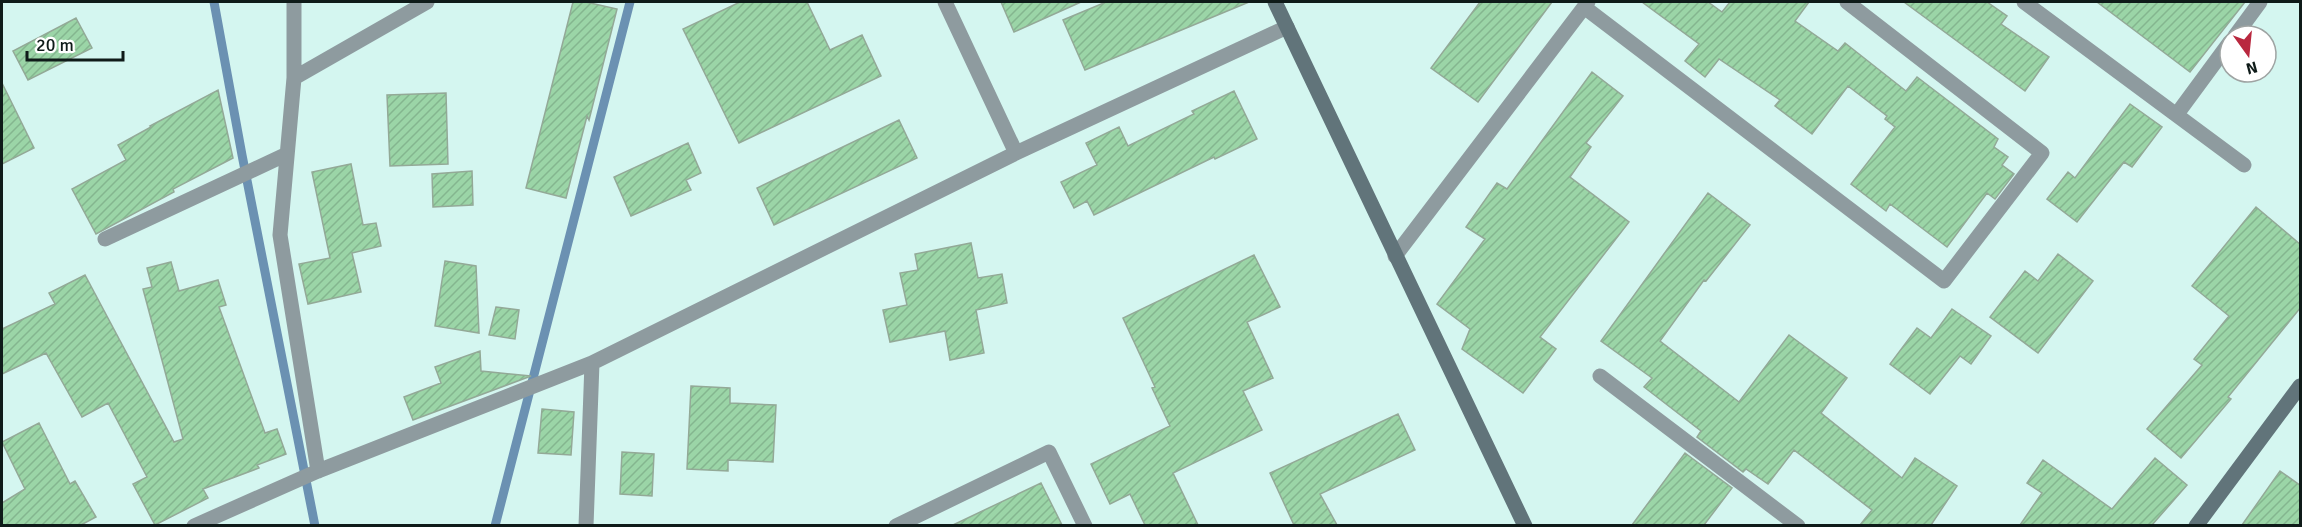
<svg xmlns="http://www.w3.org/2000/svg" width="2302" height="527" viewBox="0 0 2302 527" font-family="Signika,sans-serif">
<defs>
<pattern id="building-hatch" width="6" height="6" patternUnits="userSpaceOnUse" patternTransform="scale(1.5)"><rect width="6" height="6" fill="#9bd5a7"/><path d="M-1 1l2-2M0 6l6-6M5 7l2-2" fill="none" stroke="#84b68f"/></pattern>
</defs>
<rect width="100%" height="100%" fill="#d4f6f0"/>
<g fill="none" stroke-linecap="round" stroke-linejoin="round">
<path stroke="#6b91b2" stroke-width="9" d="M214 2 242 155 315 526
M495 526 630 2"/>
</g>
<path fill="url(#building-hatch)" stroke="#93a997" stroke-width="1.5" d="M573 2H586L617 9 589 120 587 116 566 198 526 188Z
M740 2H807L830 50 862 35 881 76 739 143 683 29Z
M1001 2H1081L1014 32Z
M1106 2H1249L1085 70 1063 20Z
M1480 2H1552L1478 102 1431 68Z
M1642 2H1708L1722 12 1730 2H1809L1795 21 1838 51 1845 43 1906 91 1917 77 1998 139 1994 147 2008 157 2002 165 2014 174 1995 199 1987 193 1947 247 1890 204 1886 211 1851 184 1895 127 1885 119 1887 116 1848 86 1812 134 1775 106 1780 100 1719 59 1705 77 1685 61 1699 44Z
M1904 2H1987L2007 16 2001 24 2049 57 2025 91Z
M2097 2H2245L2190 72Z
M76 18 92 48 28 80 13 51Z
M1592 72 1623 96 1586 143 1591 147 1570 177 1629 222 1540 337 1556 349 1523 393 1462 349 1470 329 1437 304 1485 239 1466 227 1497 183 1507 189Z
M2 83 34 148 2 164Z
M218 90 233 158 173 189 174 192 96 234 72 189 126 160 118 145 151 127 150 126Z
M1234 91 1257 139 1215 159 1214 157 1094 215 1087 201 1074 208 1061 182 1097 165 1086 143 1119 127 1128 146 1194 114 1192 111Z
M446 93 448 164 390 166 387 95Z
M2130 104 2162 127 2132 167 2124 162 2077 222 2047 199 2068 172 2075 178Z
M899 120 917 158 774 225 757 188Z
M688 143 701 173 686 180 691 190 631 216 614 177Z
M351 164 363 225 376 223 381 246 352 253 361 292 308 304 299 264 330 258 312 172Z
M472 171 473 205 433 207 432 174Z
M1708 193 1750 225 1706 281 1704 280 1660 341 1739 402 1789 335 1847 378 1821 413 1902 478 1915 458 1957 486 1931 525H1860L1872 510 1794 450 1768 484 1746 469 1743 472 1697 437 1701 431 1644 387 1652 378 1601 341Z
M2256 207 2301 245V307L2228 397 2231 399 2181 458 2147 429 2202 365 2194 359 2229 316 2192 286Z
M971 243 978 278 1002 274 1007 303 976 310 984 353 950 360 945 331 890 342 883 310 907 305 900 273 918 270 915 254Z
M2058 254 2093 281 2038 353 1990 317 2025 271 2038 281Z
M1254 255 1280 307 1247 322 1273 378 1243 391 1262 430 1173 473 1198 525H1145L1130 494 1110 504 1091 464 1170 426 1152 388 1155 387 1123 318Z
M445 261 476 266 479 333 435 326Z
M171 262 179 291 218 280 226 305 219 307 265 433 277 429 286 454 257 465 259 468 203 489 208 498 155 525 133 484 147 477 108 403 82 417 46 353 2 374V329L55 304 49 293 85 275 174 442 183 439 143 289 152 287 147 268Z
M496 307 519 310 515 339 489 335Z
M1952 309 1991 336 1971 364 1960 356 1930 394 1890 364 1917 328 1931 338Z
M480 351 481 371 531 376 413 420 404 397 441 383 435 367Z
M691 386 730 388V403L776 405 773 462 728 460V471L687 469Z
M542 409 574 412 571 455 538 453Z
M1398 414 1415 450 1320 494 1337 525H1294L1270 473Z
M39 423 70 484 75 481 96 517 81 525H2V503L25 489 2 442Z
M622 452 654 454 652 496 620 494Z
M1685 453 1732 488 1704 525H1632Z
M2155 458 2187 485 2152 525H2020L2042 493 2027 483 2043 460 2112 509Z
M2280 471 2301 486V525H2242Z
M1041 483 1062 525H953Z"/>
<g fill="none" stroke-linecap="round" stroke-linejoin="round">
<path stroke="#8e9b9f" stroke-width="15" d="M1600 376 1798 526"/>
<path stroke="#8e9b9f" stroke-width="15" d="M294 2V78L280 235 318 471
M945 2 1016 153
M2024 2 2244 165
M1584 7 1944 281 2042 153 1847 2
M2235 36 2260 2
M294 78 427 2
M2177 114 2230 42
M105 239 287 154
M1395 256 1588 2
M194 526 318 471 592 363 1016 153 1287 27
M586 526 592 363
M896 526 1049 452 1085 526"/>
<path stroke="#61747a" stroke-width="15" d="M1275 2 1525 526
M2196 526 2300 386"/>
</g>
<rect width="2302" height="527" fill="none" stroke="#0f1b19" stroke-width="6"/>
<g transform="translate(2248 54) rotate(165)"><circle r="28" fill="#ffffff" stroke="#9fa4a3" stroke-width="1.5"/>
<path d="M0-4.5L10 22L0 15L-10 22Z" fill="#b9283f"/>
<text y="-9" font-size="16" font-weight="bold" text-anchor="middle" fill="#0f1b19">N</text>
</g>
<path d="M27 51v9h96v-9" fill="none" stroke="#0f1b19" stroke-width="3"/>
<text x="36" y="51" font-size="18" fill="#0f1b19" stroke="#ffffff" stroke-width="4.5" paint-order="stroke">20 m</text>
</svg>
